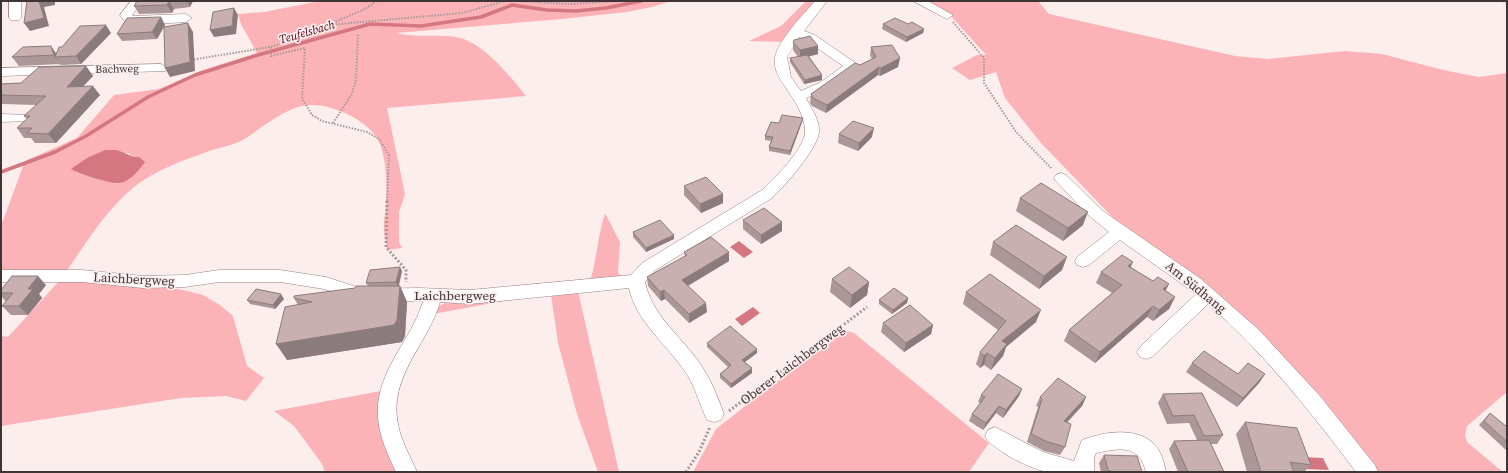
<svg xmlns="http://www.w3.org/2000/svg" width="1508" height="473" viewBox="0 0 1508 473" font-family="'Source Serif 4',serif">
<rect width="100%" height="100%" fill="#fdeeee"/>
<path fill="#fbb3b8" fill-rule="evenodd" d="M320 1H671L652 7 627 12 562 19 396 33C415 38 436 34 456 37 482 41 510 76 526 96L387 108 405 194 399 212V242L402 248 387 250C386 243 384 236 384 229 383 221 386 213 386 205 387 185 387 151 375 135 362 118 331 104 310 105 285 106 262 129 241 141 232 145 222 147 212 150 185 160 157 169 134 187 106 210 86 243 66 272L1 271V226L25 161 77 138 114 95 159 89 203 70 257 53 241 24 238 14 264 12ZM128 153 134 157 72 170 87 158Z
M806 1H817L783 42 749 41 781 26Z
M923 1H1038L1049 14 1235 56 1268 59 1345 51 1382 54 1443 70 1479 77 1507 73V392L1467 426 1465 435 1467 442 1503 472H1375L1272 344 1188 270 1119 224 1041 143 1005 98 996 72 970 80 952 68 977 55H986L949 14Z
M605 213 620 242 618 272 621 277 602 280 591 278C597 257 598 235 605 213Z
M60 280 179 289 203 295 220 305 233 316 247 366 264 378 246 401 226 396 181 398 1 426V336L8 337Z
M578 291 619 472H598L577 414 558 343 551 295 498 302 433 314 435 308 447 302Z
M843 330 854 333 989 443 969 472H693L716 429Z
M381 391C373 426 382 441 397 472H325L322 464 294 426 274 411Z"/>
<path fill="#d57781" d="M105 150H117L134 157H139L145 162C139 170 130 182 119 183 111 184 79 174 71 169L87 158Z
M739 241 753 252 744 258 730 247Z
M753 307 760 313 742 326 735 319Z
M1298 457 1323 458 1329 470 1304 469Z"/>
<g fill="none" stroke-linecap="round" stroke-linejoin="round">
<path stroke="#d57781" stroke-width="3.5" d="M1 172 55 152 86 136 148 97 195 75 258 55 370 24 421 26 481 17 512 5 547 10 576 11 606 8 641 1"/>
<g stroke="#978182" stroke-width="1">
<path id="minor" d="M9 1H21V18L19 20H11L9 18Z
M131 1H143L132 15 133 16 186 14 192 18 186 22 137 25 125 22 120 15Z
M815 1H827L804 31 815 35 854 62 856 67 830 88 806 98C811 108 820 120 819 132 818 148 784 187 772 198L654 271 645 282C652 314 677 333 696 358 709 375 717 395 724 414L721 420 714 422 707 420C699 403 695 385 684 370 665 343 636 321 629 288L470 304 440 302C428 344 388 377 398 424 401 441 410 456 417 472H396C371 421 371 397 400 348 409 333 418 318 423 301H363L324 289 280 282H219L185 287 143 288 82 282H1V270H82L143 276 185 275 219 270H280L326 277 363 289 419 288 470 290 631 275 642 263 762 190C774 180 804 148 805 133 806 117 794 100 786 88 780 79 773 69 775 58 777 41 804 14 815 1ZM799 37 807 41 843 66 821 82 801 91 791 77 787 57Z
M913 1H928L953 15 947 19 943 17Z
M161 64 167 68 166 71 1 76V68Z
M1 114 30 115 32 118 30 121 1 122Z
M1061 173 1066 175 1103 211 1201 279 1259 330 1320 396 1375 465 1378 472H1356C1311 412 1264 353 1208 304L1152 357 1146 359 1140 357 1137 352 1140 347 1196 294 1120 240 1089 265 1083 267 1077 265 1075 261 1077 257 1109 232 1087 214 1056 181 1054 178 1056 175Z
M995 427 1043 452 1074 461 1082 440C1103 432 1136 426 1154 444 1161 451 1164 462 1166 472H1146C1139 444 1120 448 1096 453L1094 458V472C1079 472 1063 473 1048 472 1032 470 992 450 985 436L988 430Z"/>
</g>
<path stroke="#a69999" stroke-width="2" stroke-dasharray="1.5 1.5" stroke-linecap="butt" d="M520 1 570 4 620 1
M1503 1 1507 3
M953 22 984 58V83L1016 132 1052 169
M330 24 365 9 377 1
M270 47 271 56 305 48 302 98 312 115 322 121 367 132 379 139 389 155 387 202
M191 60 270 47 303 37 328 25 462 13 505 1
M333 123 352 94 356 80 358 34"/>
<path stroke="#a69999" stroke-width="3" stroke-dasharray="2 2" stroke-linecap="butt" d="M387 201 386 247 406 270V282
M729 411 867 307
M686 472 699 452 710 427"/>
<use href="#minor" fill="#fff" fill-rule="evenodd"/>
</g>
<path fill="#ac9798" d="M137 1H193L190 7 174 9 172 13 139 14 134 6Z
M161 17 165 25 157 39 122 41 117 34Z
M883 24H908L924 29 923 33 906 42 882 29Z
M111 33 81 64 61 65 59 63 60 64 19 66 12 57 51 46 56 54 62 47Z
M793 42 818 46V54L809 56 822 75V80L804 84 790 62V58L798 57 793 50Z
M871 47 900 58 898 67 880 76 878 75 826 113 812 106 810 103 811 94 860 65 872 59 870 55Z
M86 66 93 76 83 86 100 95 56 143H35L31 138H24L17 128 27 119 24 116 36 105 2 104 1 105V84L21 83Z
M803 118 802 122 790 155 769 151V147L771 141 765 140V136L779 123Z
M839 134 872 137 858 151 838 143Z
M684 186 723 194V203L701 213 684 195Z
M1020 198 1083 225 1063 241 1016 211Z
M743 220 782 231 761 244 743 229Z
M633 232 674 239 646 252 633 237Z
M993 242 1062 270 1039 289 990 255Z
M684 252 729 261 688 286 707 312 689 323 665 299 661 301 648 286 647 277 685 257Z
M1131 267 1175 297 1169 309 1153 321 1147 317 1095 363 1064 341 1069 330 1112 293 1096 283 1101 272Z
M402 271 399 286H400L407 302 405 336 402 342 287 360 298 305 294 298 368 286 366 283Z
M832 279 869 282 867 295 850 308 830 292Z
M46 285 39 294 42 298 28 315H11L2 306 6 302 1 296V290Z
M966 292 1036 322 1006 347 1003 356 991 370 984 365 980 368 976 364 980 352 998 330 963 304Z
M908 298 907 303 892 314 879 304V300Z
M284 299 275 309 250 304 247 300Z
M883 323 933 325 931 334 904 352 881 332Z
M707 343 757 353 745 362 752 373 731 388 720 378V374L728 367 707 347Z
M1192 363 1238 374H1265L1259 383 1237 407 1186 372Z
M1022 389 1019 396 1003 418 996 413 983 430 969 421 972 414 980 403 978 402 981 395Z
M1202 393 1223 435 1217 444H1211L1224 472H1178L1169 449 1174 441 1197 440 1189 423 1167 424 1158 403 1163 394Z
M1040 397H1086L1082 406 1067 422 1065 447 1060 455 1044 451 1027 442 1038 407 1036 406Z
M1490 413 1507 427V451L1479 425Z
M1245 422 1311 465 1304 472H1247L1236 434Z
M1104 455 1142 472H1101L1099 463Z"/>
<path fill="#8c7b7c" d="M39 1H55V5L44 7 49 26 30 31 24 23Z
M169 1 174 9 172 13 167 5Z
M187 1H193L190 7Z
M234 8 238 15 236 34 214 37 210 30Z
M161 17 165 25 157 39 152 32Z
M188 23 193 32 195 71 170 77 165 68Z
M106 25 111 33 81 64 76 56Z
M924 29 923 33 906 42 907 37Z
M51 46 57 55 55 57 60 64 54 55Z
M818 46V54L800 59V50Z
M900 58 898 67 880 76 881 68Z
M86 66 93 76 73 97 67 87Z
M879 67 878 75 826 113 827 105Z
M822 75V80L804 84 805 80Z
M93 86 100 95 56 143 48 134Z
M803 118 802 122 790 155V151Z
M874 128 872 137 858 151 859 143Z
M723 194V203L701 213 700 204Z
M1088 212 1083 225 1063 241 1068 228Z
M782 222V231L761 244V235Z
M674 235V239L646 252V248Z
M729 252V261L682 289V280Z
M1067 257 1062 270 1039 289 1044 276Z
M1133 262 1128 273V266Z
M400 267 402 271 398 287 396 282Z
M38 276 46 285 39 294 42 298 28 315 19 306 28 289Z
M869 282 867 295 850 308 852 295Z
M1169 284 1163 296V289Z
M400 286 407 302 405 336 402 342 287 360 276 344Z
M664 290 665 299 661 301 660 292Z
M281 294 284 299 275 309 273 305Z
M1175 297 1169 309 1153 321 1159 310Z
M908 298 907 303 892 314 893 310Z
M706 303 707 312 689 323V314Z
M1153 306 1147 317 1095 363 1100 352Z
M1041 310 1036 322 1006 347 1003 356 991 370 995 358 1002 341Z
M933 325 931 334 904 352 906 343Z
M757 349V353L742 364V360Z
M987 353 984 365 980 368 984 356Z
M752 368V373L731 388V384Z
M1265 374 1259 383 1237 407 1243 398Z
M1022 389 1019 396 1003 418 1006 410Z
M1086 397 1082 406 1060 430 1064 421Z
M999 406 996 413 983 430 986 423Z"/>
<path fill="#c8b0b1" stroke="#8c7b7c" d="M27 1H39L44 18 24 23Z
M137 1H169L167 5 134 6Z
M234 8 232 26 210 30 213 12Z
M161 17 152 32 117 34 127 18Z
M895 18 908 24 912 22 924 29 907 37 883 24Z
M188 23 190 62 165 68 164 27Z
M106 25 76 56 55 57 59 47H62L80 26Z
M810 36 818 46 800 50 793 42 794 40Z
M892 45 900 58 881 68 879 67 827 105 813 98 811 94 855 63 860 65 876 57 871 47Z
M51 46 54 55 12 57 23 47Z
M807 55 822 75 805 80 790 58Z
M86 66 67 87 93 86 48 134 27 133 32 128H17L30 116H24L46 96 1 95V84L21 83 39 67Z
M782 115 803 118 790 151 769 147 773 137 765 136 771 122 779 123Z
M853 121 874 128 859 143 839 134Z
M706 177 723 194 700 204 684 186Z
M1041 183 1088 212 1068 228 1020 198Z
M764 208 782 222 761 235 743 220Z
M660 220 674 235 646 248 633 232Z
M1016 225 1067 257 1044 276 993 242Z
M711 237 729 252 682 280 706 303 689 314 664 290 660 292 647 277 687 255 684 252Z
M1122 255 1133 262 1128 266 1153 281 1158 277 1169 284 1163 289 1175 297 1159 310 1153 306 1100 352 1069 330 1122 285 1101 272Z
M400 267 396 282 366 283 370 270Z
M849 267 869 282 852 295 832 279Z
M990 274 1041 310 1002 341 1007 344 995 358 987 353 984 356 980 352 1006 321 966 292Z
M12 276H38L28 289H33L19 306H2L13 293H1V290Z
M356 286H400L397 320 394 325 276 344 285 307 312 302 294 298V296L355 288Z
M894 288 908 298 893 310 879 300Z
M256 289 281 294 273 305 247 300Z
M910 305 933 325 906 343 883 323Z
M730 326 757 349 742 360 752 368 731 384 720 374 731 365 707 343Z
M1204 351 1238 374 1248 363 1265 374 1243 398 1192 363Z
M998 374 1022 389 1006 410 999 406 986 423 972 414 985 397 981 395Z
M1058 378 1086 397 1064 421 1071 424 1065 447 1048 442 1031 434 1042 399 1040 397Z
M1202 393 1223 435 1204 436 1194 415 1173 416 1163 394Z
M1490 413 1507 427V442L1484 421Z
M1245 422 1297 428 1311 465 1290 462 1294 472H1261Z
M1209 440 1224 472H1188L1174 441Z
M1104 455 1137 456 1142 472H1112L1108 470Z"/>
<g text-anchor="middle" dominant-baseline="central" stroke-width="3.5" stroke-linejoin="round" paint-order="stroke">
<g font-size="11" fill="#3f3536" stroke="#fdeeee">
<text transform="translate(117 69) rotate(-1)">Bachweg</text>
</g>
<g font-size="12" font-style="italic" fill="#5b031b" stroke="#fdeeee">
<text transform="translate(307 32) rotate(-16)">Teufelsbach</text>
</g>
<g font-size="13" fill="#3f3536" stroke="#fdeeee">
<text transform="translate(134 279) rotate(3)">Laichbergweg</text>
<text transform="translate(1196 287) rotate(39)">Am Südhang</text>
<text x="455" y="295">Laichbergweg</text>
<text transform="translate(792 364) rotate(-37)">Oberer Laichbergweg</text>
</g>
</g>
<rect width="1508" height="473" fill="none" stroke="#3f3536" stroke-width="4"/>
</svg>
